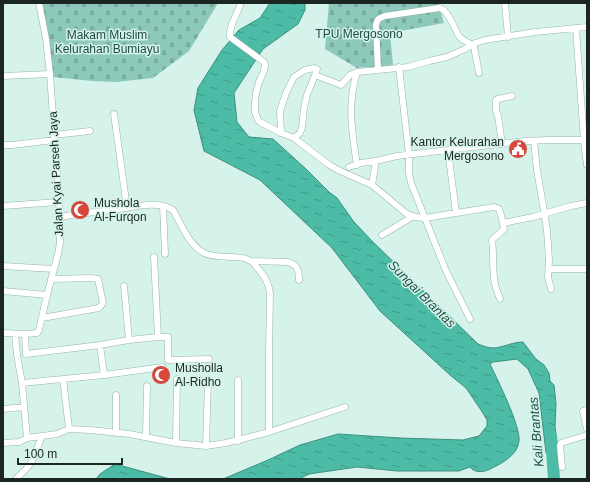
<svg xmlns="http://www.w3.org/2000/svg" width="590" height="482" viewBox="0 0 590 482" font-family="Helvetica,sans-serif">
<defs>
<pattern id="cemetery-stones" width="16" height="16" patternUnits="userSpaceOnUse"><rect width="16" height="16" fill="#8dc9ba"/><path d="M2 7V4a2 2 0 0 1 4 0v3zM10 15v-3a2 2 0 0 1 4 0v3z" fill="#79aca0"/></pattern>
<pattern id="water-ripples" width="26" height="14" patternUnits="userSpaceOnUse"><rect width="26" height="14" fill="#4cbca6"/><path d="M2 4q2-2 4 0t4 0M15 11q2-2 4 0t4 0" fill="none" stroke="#3e9987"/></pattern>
</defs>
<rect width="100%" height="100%" fill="#d5f3eb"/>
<path fill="url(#cemetery-stones)" d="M41 3H218L189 51 153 78 116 82 92 81 53 77Z
M329 3H438L444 23 390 33 393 65 368 70 367 67 357 68 325 49Z"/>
<path fill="url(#water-ripples)" stroke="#3d8f7f" d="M270 3H305V10L298 24 263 49 234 93 237 122 249 137 273 139 306 169 329 192 337 198 354 222 372 241 478 344C483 346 488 348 494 348 504 347 513 342 523 342L536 359 544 365 549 373 550 381 554 385 556 404 555 427 558 452 546 453 539 393 528 369 517 359 493 362 490 364 491 366C498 381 521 427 519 441 518 454 503 463 492 468 486 472 475 474 470 467L459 471H397L357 467 309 474 299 479H223L268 460 300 445 338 434 400 438 463 440 479 436 487 426V420L481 410 466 388 450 375 380 311 332 248 260 180 204 151 194 110 198 88 222 50 239 30 260 18Z
M115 464 170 479H96L100 474Z"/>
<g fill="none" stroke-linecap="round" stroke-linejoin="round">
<path stroke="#4cbca6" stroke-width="12" d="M551 436 554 479"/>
<g stroke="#98b3ac" stroke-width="7">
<path id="minor" d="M241 3C237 14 229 26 230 37L264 62 265 65 264 71 259 82 256 93 255 103V112L258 120 260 122 281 133 294 138 328 164 338 170 372 185 407 214C413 217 418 218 425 218L494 207 499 209 501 215 504 229 492 240C494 254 492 269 495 284 496 289 498 294 500 299
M505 3 508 37
M576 28 584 141 587 165
M399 67 409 155V173L411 183 446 271 470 319
M378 70 376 25C377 19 379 18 385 16L439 8C448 9 454 28 459 36 463 42 469 41 474 47L479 73
M3 76 50 74
M114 114 127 208
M281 133 280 111 286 93 294 77 305 70 314 68 317 69 315 75
M54 135 90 131
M294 138 300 133 302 128 304 108 307 95 315 75 341 85 350 75 357 72
M534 141 537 170 543 205 547 230 549 260 548 277 551 289
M502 144 498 116 496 110V100L498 99 512 96
M3 145H12L54 140
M448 150 456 213
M357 165C352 133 347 104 357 72L408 67 429 61 447 57 465 49 472 44 485 40 535 32 587 27
M349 167 361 163 376 161
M372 185 376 161 397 156 525 141 548 140H587
M3 206 58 202
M163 206 165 254
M60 217C77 214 95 212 112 210 131 208 157 199 173 210 182 225 188 244 204 253 217 260 241 253 252 262 255 264 257 268 260 271 265 277 269 285 270 293L269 354V432L345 407
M503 223 533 217 571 206 587 203
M382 235 412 217
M251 261 287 262C297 264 299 270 299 280
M3 266 54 269
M549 269H587
M124 286 129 340
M3 291 47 295
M42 318 99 308 103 303 98 279 91 278 51 279
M3 333 25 334 37 333 39 330 47 295 58 254 60 243V217L50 74 46 39 39 3
M25 334 26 354 100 345 129 340 158 337 154 257
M158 337H168V360L209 359
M100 345 104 375
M238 380V441
M22 383 104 375 163 367
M3 409 24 407
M587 410 583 411 587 429
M69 429 90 430 129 434 176 443 206 446 226 443 269 432
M116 433V395
M146 437 147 386
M27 438 57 434 69 429 63 379
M3 443 19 442 27 438 22 383 17 355 15 334
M176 443 177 379
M206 446 208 381
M562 467 560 446 561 443 587 435
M16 479 26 469 32 461 42 436"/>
</g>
<use href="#minor" stroke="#fff" stroke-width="6"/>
</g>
<defs>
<g id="civic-disc" transform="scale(1)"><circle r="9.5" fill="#d6483e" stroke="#d5f3eb"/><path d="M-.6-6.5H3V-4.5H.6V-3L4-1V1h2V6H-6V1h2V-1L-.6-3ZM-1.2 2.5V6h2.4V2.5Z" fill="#fff"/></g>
<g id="mosque-disc" transform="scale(1)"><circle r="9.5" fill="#d6483e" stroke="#d5f3eb"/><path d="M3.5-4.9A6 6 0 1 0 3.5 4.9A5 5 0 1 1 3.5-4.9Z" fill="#fff"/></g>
</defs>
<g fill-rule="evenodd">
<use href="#civic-disc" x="518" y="149"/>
<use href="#mosque-disc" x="80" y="210"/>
<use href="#mosque-disc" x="161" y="375"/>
</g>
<g text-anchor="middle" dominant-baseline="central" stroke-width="3" stroke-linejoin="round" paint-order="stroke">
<g font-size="12" fill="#1c4c43" stroke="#d5f3eb">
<text x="359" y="34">TPU Mergosono</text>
<text x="107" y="35">Makam Muslim<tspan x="107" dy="14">Kelurahan Bumiayu</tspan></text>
</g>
<g font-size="12" fill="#1b2623" stroke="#d5f3eb" text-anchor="start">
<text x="504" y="142" text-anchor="end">Kantor Kelurahan<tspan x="504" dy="14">Mergosono</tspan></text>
<text x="94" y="203">Mushola<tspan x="94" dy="14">Al-Furqon</tspan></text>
<text x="175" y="368">Musholla<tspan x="175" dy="14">Al-Ridho</tspan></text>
</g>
<g font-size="12" fill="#1b2623" stroke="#d5f3eb">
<text transform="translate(56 174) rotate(-93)">Jalan Kyai Parseh Jaya</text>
</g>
<g font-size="13" font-style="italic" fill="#205046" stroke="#d5f3eb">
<text transform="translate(422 294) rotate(45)">Sungai Brantas</text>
<text transform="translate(536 432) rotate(-95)">Kali Brantas</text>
</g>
</g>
<rect width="590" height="482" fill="none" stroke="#1b2623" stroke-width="8"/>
<path d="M18 458v6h104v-6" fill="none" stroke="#1b2623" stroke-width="2"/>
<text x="24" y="458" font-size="12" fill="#1b2623" stroke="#d5f3eb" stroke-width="3" paint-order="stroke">100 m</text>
</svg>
